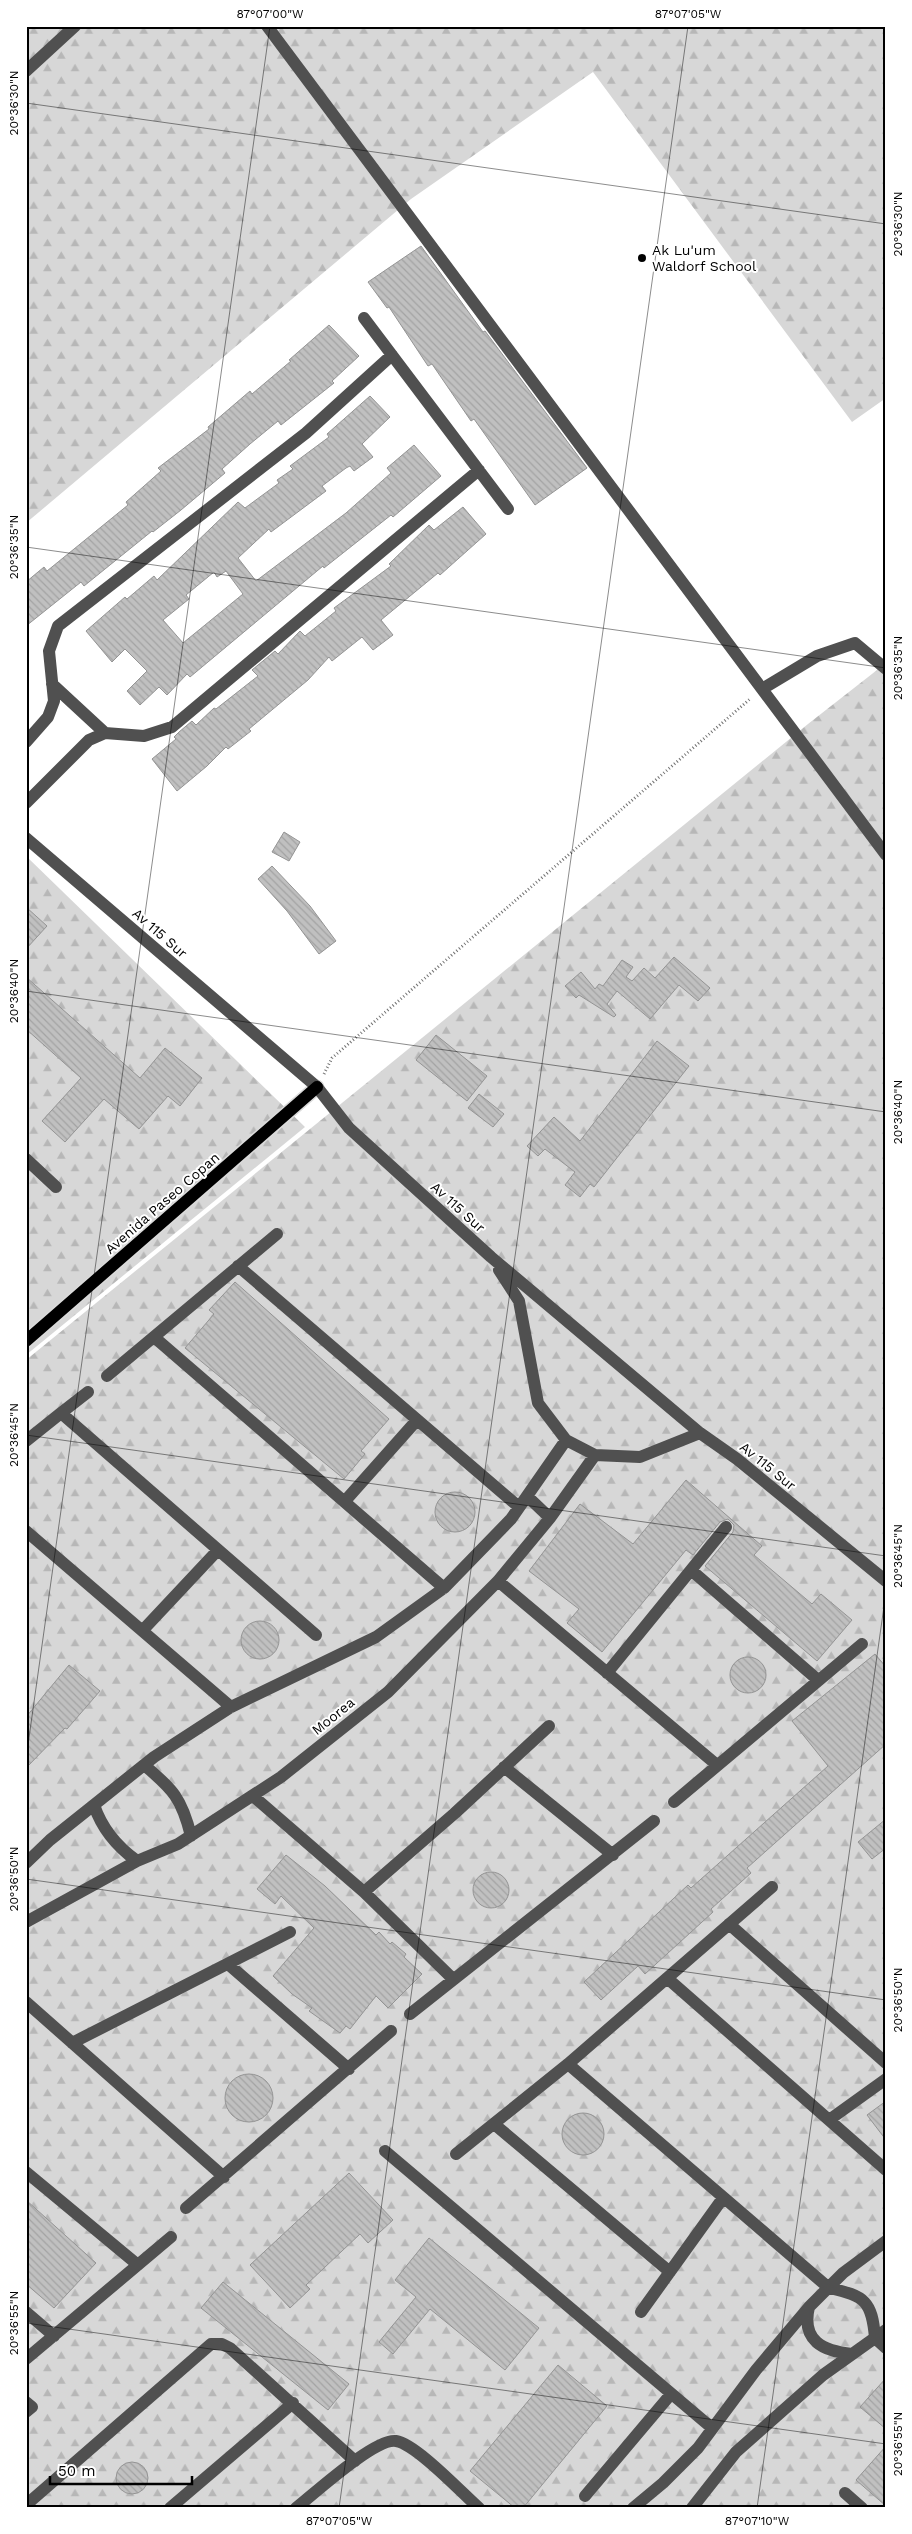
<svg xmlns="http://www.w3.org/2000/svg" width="912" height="2534" viewBox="0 0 912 2534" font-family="'Work Sans',sans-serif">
<defs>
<pattern id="forest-firs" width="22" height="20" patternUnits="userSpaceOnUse" patternTransform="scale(1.25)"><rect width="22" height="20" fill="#d7d7d7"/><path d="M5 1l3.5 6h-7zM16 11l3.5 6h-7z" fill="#b7b7b7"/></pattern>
<pattern id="building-back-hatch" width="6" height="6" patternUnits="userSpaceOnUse" patternTransform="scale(1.25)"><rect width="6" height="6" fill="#c0c0c0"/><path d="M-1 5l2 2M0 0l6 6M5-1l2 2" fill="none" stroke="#a3a3a3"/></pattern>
</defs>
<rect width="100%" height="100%" fill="#fff"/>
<path fill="url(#forest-firs)" d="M26 26H886V398L852 422 593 72 411 199 26 523Z
M886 663V2508H26V1360L808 724Z
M26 856 305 1127 26 1355Z"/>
<path fill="url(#building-back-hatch)" stroke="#949494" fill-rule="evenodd" d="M421 246 483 332 485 331 587 468 535 505 474 419 471 421 432 364 428 366 389 307 387 308 368 282Z
M329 325 359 356 332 381 334 383 281 425 278 421 250 444 222 469 225 473 181 510 153 532 152 531 84 586 81 582 26 626V582L44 567 47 571 128 505 126 502 161 471 158 468 209 429 208 427 250 391 252 394 291 361 289 360Z
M370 396 390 417 362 444 373 457 354 471 350 466 346 468 322 486 326 491 271 532 269 529 238 558 256 581 346 513 391 473 387 468 414 445 441 476 393 517 391 515 324 568 323 566 190 677 187 674 167 695 159 687 140 705 127 691 147 671 125 649 112 662 86 631 125 597 127 599 154 576 157 580 238 502 245 508 279 483 277 480 293 469 290 466 329 437 327 434ZM226 571 243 594 183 643 163 620 189 599 186 595 214 572 217 577Z
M463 507 486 534 440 575 438 573 381 620 393 635 373 650 362 637 332 661 329 657 308 680 249 729 251 731 228 749 226 747 207 766 177 791 152 759 176 739 174 737 179 732 192 721 196 725 214 708 216 709 258 676 252 670 275 651 278 654 300 631 305 636 336 611 334 608 391 566 389 564 429 525 434 530Z
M284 832 300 842 289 861 272 852Z
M272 866 310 906 336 941 319 954 287 911 258 879Z
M26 907 47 926 26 949Z
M674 957 710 988 698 1001 679 985 650 1019 617 991 607 1004 616 1015 614 1017 579 995 576 998 565 986 581 972 595 989 599 984 603 986 622 960 633 967 626 977 632 981 644 968 655 978Z
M26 977 140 1078 165 1048 202 1078 180 1106 168 1096 139 1129 104 1099 65 1142 42 1121 81 1078 26 1029Z
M436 1035 487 1076 467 1101 416 1060Z
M657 1041 689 1066 594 1187 590 1184 580 1197 565 1185 575 1172 545 1149 538 1156 527 1146 554 1117 580 1141Z
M479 1094 504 1114 493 1127 468 1108Z
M235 1282 389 1419 361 1451 365 1454 344 1479 185 1348 214 1314 209 1310Z
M686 1480 762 1546 754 1555 812 1604 821 1594 852 1620 817 1661 705 1566 733 1532 734 1525 728 1519 720 1522 693 1555 686 1550 602 1652 567 1623 579 1609 529 1571 580 1504 633 1544Z
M435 1512a20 20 0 1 1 40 0a20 20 0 1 1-40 0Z
M241 1640a19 19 0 1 1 38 0a19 19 0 1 1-38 0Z
M875 1654 886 1667V1744L747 1868 751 1873 711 1909 713 1912 645 1974 638 1966 601 2000 584 1982 688 1885 691 1888 828 1766 792 1721Z
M730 1675a18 18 0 1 1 36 0a18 18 0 1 1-36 0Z
M69 1665 100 1691 67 1729 65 1728 26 1768V1717Z
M886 1819V1848L872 1859 858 1842Z
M286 1855 325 1886 376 1935 379 1932 390 1944 392 1942 406 1954 404 1957 422 1974 388 2008 376 1996 350 2029 346 2026 340 2033 309 2011 312 2008 292 1994 273 1976 314 1928 281 1896 275 1904 257 1889Z
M473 1890a18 18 0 1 1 36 0a18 18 0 1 1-36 0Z
M225 2098a24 24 0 1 1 48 0a24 24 0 1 1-48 0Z
M886 2101V2140L867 2115Z
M562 2134a21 21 0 1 1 42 0a21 21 0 1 1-42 0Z
M349 2173 393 2220 368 2243 360 2234 306 2285 310 2289 290 2308 250 2265Z
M26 2200 96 2263 54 2308 26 2284Z
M429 2238 539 2328 505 2370 430 2309 393 2354 379 2342 416 2297 395 2280Z
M223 2282 349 2384 328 2410 201 2308Z
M558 2365 607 2406 523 2508H515L470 2471Z
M886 2378V2429L860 2407Z
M886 2446V2506L856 2480Z
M116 2478a16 16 0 1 1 32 0a16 16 0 1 1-32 0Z"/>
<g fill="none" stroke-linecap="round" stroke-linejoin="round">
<g stroke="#dbdbdb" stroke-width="15">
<path id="major" d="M26 1341 317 1087"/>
</g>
<path stroke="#727272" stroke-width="3" stroke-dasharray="1 2.5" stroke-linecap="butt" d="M324 1074 332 1058 750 699"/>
<path stroke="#505050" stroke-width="12" d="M267 26 886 855
M26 71 75 26
M364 318 508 509
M52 684 105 733
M762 689 817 656 855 643 886 669
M26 742 48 717 54 701 49 651 58 626 306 433 392 355
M26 803 89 740 105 733 144 736 172 727 479 470
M26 838 317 1087 349 1128 491 1257 700 1433 737 1459 886 1581
M26 1159 56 1187
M238 1266 519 1507
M499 1270 519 1301 538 1403 566 1440 595 1455 640 1457 700 1433
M154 1337 444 1588
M107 1376 277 1234
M88 1392 61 1413 316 1635
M26 1441 61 1413
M527 1496 550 1518
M345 1501 417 1420
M26 1531 231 1707
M691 1570 818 1680
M498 1581 717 1765
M143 1630 218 1550
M607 1673 726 1527
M144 1765C173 1789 182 1799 191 1836
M504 1767 613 1855
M253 1796 364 1892 453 1979
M674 1802 862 1644
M94 1805C102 1829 116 1846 137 1861
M26 1863 50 1840 154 1757 231 1707 376 1637 444 1588 511 1519 566 1440
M364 1892 455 1813 549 1726
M26 1922 137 1861 178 1844 281 1777 388 1692 498 1581 550 1518 595 1455
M729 1924 886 2063
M228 1964 349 2069
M667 1978 886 2170
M26 2002 224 2177
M410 2014 654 1821
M72 2043 290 1932
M568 2064 829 2288C865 2296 872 2301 875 2338L886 2348
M829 2120 886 2079
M494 2124 670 2272
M385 2151 712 2428
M456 2154 568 2064 772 1887
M26 2172 138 2265
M186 2208 391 2031
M809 2307C801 2341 823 2351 852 2354
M26 2312 54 2336
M641 2312 723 2198
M26 2359 171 2237
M26 2402 32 2407 26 2412
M845 2493 862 2508
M585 2496 671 2394
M26 2505 211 2344H222L230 2348 355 2461
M170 2508 293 2403
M296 2508C315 2493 375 2438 396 2441 416 2444 462 2493 479 2508
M633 2508 663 2483 698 2448 756 2370 809 2307 843 2273 886 2241
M692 2508 736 2452 823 2375 886 2330"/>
<use href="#major" stroke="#000" stroke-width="12"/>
</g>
<path fill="none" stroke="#000" stroke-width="1" stroke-opacity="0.45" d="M26 103 886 224M26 547 886 668M26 991 886 1112M26 1435 886 1556M26 1759 270 26M26 1879 886 2000M26 2323 886 2444M339 2508 688 26M757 2508 886 1592"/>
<circle fill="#000" stroke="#fff" stroke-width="2" cx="642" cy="258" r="5"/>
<g text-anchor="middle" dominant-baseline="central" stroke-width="4" stroke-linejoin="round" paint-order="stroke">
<g font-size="14" fill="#000" stroke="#fff" text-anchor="start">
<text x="652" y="250">Ak Lu'um<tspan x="652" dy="16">Waldorf School</tspan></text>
</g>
<g font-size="14" fill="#000" stroke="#fff">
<text transform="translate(160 933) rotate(41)">Av 115 Sur</text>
<text transform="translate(162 1203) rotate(-41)">Avenida Paseo Copan</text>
<text transform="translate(458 1207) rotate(42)">Av 115 Sur</text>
<text transform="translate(768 1466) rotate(39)">Av 115 Sur</text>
<text transform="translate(333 1716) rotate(-39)">Moorea</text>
</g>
</g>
<rect width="912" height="2534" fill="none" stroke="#ffffff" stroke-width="55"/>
<path d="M50 2476v8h142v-8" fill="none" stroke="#000000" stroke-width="2.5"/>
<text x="58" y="2476" font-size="15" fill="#000000" stroke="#ffffff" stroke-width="4" paint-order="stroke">50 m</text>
<rect x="28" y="28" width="856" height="2478" fill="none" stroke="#000" stroke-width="2"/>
<g font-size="12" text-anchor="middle" fill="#000">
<text x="270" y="18">87°07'00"W</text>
<text x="688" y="18">87°07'05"W</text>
<text transform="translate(14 103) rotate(-90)" y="4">20°36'30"N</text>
<text transform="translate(898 224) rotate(-90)" y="4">20°36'30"N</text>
<text transform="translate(14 547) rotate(-90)" y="4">20°36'35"N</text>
<text transform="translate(898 668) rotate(-90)" y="4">20°36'35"N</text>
<text transform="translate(14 991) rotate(-90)" y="4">20°36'40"N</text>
<text transform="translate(898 1112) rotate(-90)" y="4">20°36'40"N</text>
<text transform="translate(14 1435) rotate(-90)" y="4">20°36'45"N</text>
<text transform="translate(898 1556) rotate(-90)" y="4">20°36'45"N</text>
<text transform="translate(14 1879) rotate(-90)" y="4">20°36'50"N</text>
<text transform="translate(898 2000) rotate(-90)" y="4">20°36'50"N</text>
<text transform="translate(14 2323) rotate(-90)" y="4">20°36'55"N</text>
<text transform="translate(898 2444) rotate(-90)" y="4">20°36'55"N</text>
<text x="339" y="2525">87°07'05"W</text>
<text x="757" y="2525">87°07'10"W</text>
</g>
</svg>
